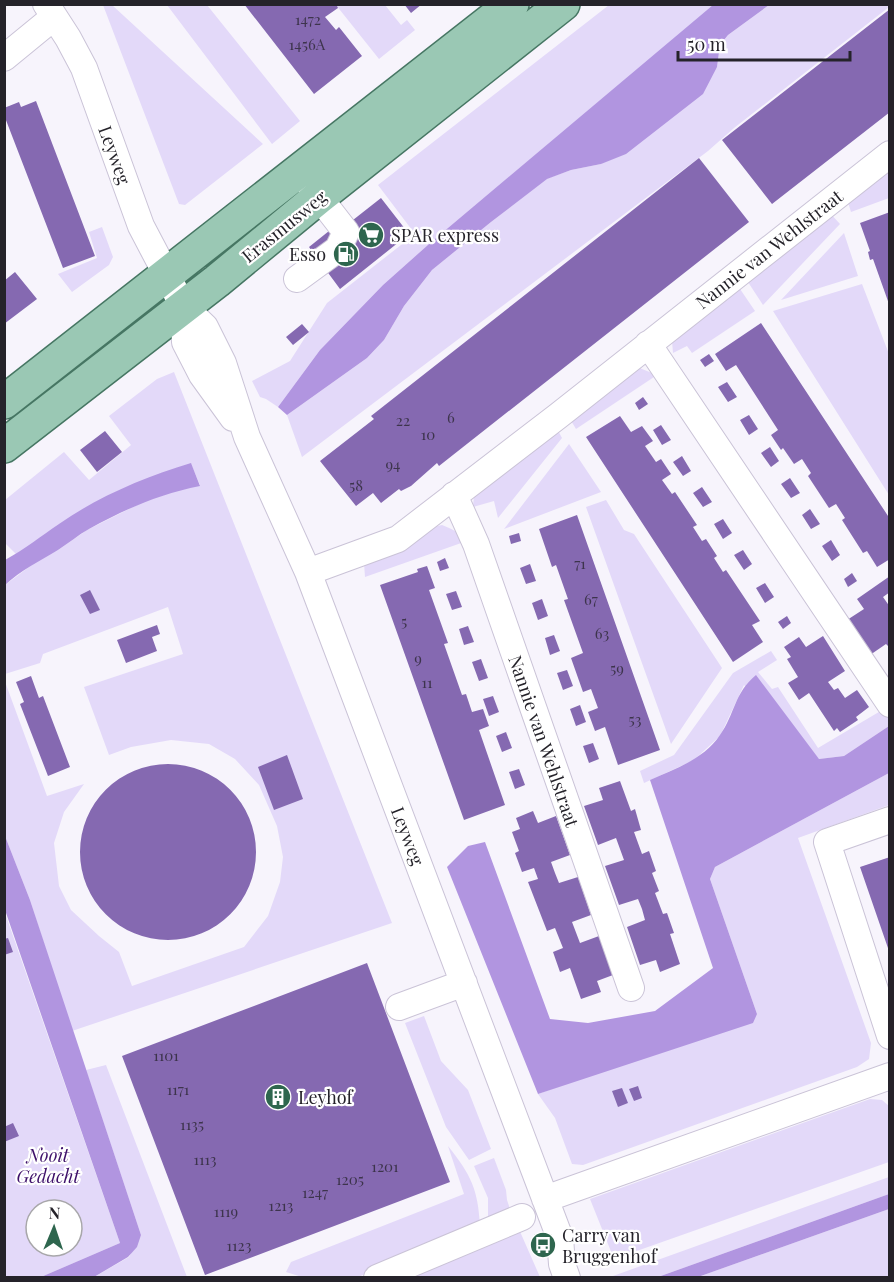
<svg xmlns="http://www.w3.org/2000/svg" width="894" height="1282" viewBox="0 0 894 1282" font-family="'Playfair Display',serif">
<rect width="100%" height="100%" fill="#f7f4fc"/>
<path fill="#e3d9f9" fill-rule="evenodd" d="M103 5H112L263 144 185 205 179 204Z
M167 5H207L300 121 272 144Z
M336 5H385L401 25 407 20 415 30 379 59Z
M609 5H714L429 244 383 285 320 350 278 407 266 399 260 397 252 381 290 361 327 303 415 234 378 185Z
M769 5H889V7L734 128 708 151 302 457 287 415 367 358 384 340 404 306 432 270 491 222 546 179 571 170 601 164 717 67 720 46 728 35Z
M889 164V198L851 212 847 199Z
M829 212 840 224 763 305 746 279Z
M102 227 113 257 109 265 72 292 58 274 97 258 89 232Z
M844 233 858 276 781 300Z
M862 284 889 354V495L773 311Z
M738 286 755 311 692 353 687 346 673 353 672 341Z
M637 367 657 375 576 429 570 419Z
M174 372 392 923 72 1031 30 900 5 836 4 679 47 796 84 784 64 812 54 843 59 886 71 910 99 936 119 952 132 986 244 947 268 916 280 882 283 857 277 826 259 785 235 759 209 744 171 740 131 747 109 755 84 687 183 654 168 607 43 654 40 663 5 674V585L41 558 58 550 87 530 147 500 171 492 200 485 191 464 16 554 5 543V500L64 452 89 480 131 445 109 416 157 379Z
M556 427 562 438 498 518 494 501 473 507 474 495Z
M569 444 601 492 504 529Z
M606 500 624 530 634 534 722 668 671 744 586 507Z
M442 525C452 529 460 532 464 542L365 577 364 563 425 529Z
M771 651 777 660 758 672 772 689 778 687 818 748 889 706V726L844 756 819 759 744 685 720 736 694 760 644 783 640 771 674 755 733 673Z
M889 773V805L798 838 871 1043 869 1059 857 1067 583 1165 572 1164 555 1118 538 1094 757 1014 710 879 715 867Z
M4 910 120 1243 41 1277H5ZM36 1210H72V1246H36Z
M424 1016 441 1061 468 1090 491 1149 469 1160 446 1127 405 1023Z
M106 1065 187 1277H94L129 1257 141 1235 86 1070Z
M870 1099 882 1100 889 1106V1162L614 1259 590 1199Z
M448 1146C471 1175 478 1189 480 1226L358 1277H302L286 1272 291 1262 464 1194Z
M494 1158 506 1190 507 1200 511 1212 488 1222V1198L474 1166Z
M889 1177V1194L658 1277 613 1276Z
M889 1209V1277H698Z
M518 1227 540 1277 393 1278Z"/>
<path fill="#b195e0" d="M713 5H769L728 35 720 45 717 67 703 94 626 154 601 164 571 170 547 179 491 222 432 270 404 306 384 340 367 358 287 415 278 407 320 350 383 285 429 244Z
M191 463 200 486C160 494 125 509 89 529 78 535 69 543 58 550 40 561 21 570 5 585V560C25 549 41 536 59 524 99 496 145 477 191 463Z
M756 675 819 759 844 756 889 726V773L715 867 710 879 757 1014 753 1023 538 1094 447 867 468 846 485 842 550 1019 588 1023 655 1011 713 968 650 780C675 769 704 759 720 735 735 714 734 693 756 675Z
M5 836 30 900 141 1235 137 1247 128 1257 94 1277H41L120 1243 5 910Z
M889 1194V1209L698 1277H658Z"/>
<path fill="#8569b1" d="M244 4H336L338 8 325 17 336 30 339 27 362 56 314 94Z
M404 4H422L411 13Z
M890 9V112L772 204 722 140Z
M36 101 95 256 63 268 4 115V108L19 102 21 107Z
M699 158 749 222 439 466 437 463 411 486 401 491 399 489 381 503 373 493 356 506 320 461 374 419 371 416Z
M381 198 409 234 340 289 309 247 349 215 353 220Z
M890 212V303L889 304 873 259 870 260 868 252 870 251 860 223Z
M15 272 37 299 4 324V281Z
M761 323 890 519V559L877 567 867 551 863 553 842 520 845 518 836 504 829 508 808 476 811 473 802 459 794 464 783 448 781 450 771 435 778 430 736 365 726 371 715 354Z
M302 324 309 332 293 345 286 337Z
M709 354 714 361 705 367 700 360Z
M727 382 737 397 728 402 718 387Z
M643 397 648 404 639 410 635 403Z
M749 415 758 429 749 435 740 420Z
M620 416 631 432 642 426 653 441 645 446 656 462 661 459 671 474 662 480 672 494 675 492 697 525 693 527 702 541 706 539 717 556 714 558 723 572 726 570 760 621 752 625 763 642 733 662 586 437Z
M661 425 671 440 662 445 653 430Z
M105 431 122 452 97 472 80 450Z
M770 447 779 461 771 467 761 453Z
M682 456 691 471 683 476 673 462Z
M790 478 800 493 791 498 781 484Z
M702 487 712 502 703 507 693 493Z
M810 509 820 524 811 529 802 515Z
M577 515 660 750 618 765 605 727 595 731 588 712 598 708 591 689 583 692 571 658 583 653 564 600 568 599 556 565 552 567 539 529Z
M723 519 732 533 723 539 714 524Z
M519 533 521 541 511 544 509 536Z
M831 540 840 555 832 561 822 546Z
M743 550 752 564 744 570 734 555Z
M445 558 449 568 440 571 437 562Z
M530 564 536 581 526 584 520 568Z
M427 566 435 588 429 590 448 643 444 644 462 695 466 694 472 712 483 709 489 726 479 730 505 805 464 820 380 585 418 572 417 569Z
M852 573 857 581 848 587 844 579Z
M890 576V592L883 597 890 607V648L886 644 870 655 847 620 864 609 857 599Z
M765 583 774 597 765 603 756 588Z
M90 590 100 610 90 614 80 595Z
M456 591 462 607 452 610 446 594Z
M542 599 548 616 538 620 532 603Z
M787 616 791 623 783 629 778 622Z
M157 625 160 634 152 637 157 651 126 663 117 640Z
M468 626 474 642 464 645 459 629Z
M554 635 560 651 550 655 545 638Z
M823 636 845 671 828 682 834 690 838 688 845 698 857 690 869 707 856 717 858 720 840 732 837 728 834 731 809 693 799 700 788 683 798 677 787 659 791 657 784 647 799 637 806 647Z
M481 659 488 678 479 681 472 662Z
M567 670 573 686 563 690 557 673Z
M31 676 39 698 43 696 70 767 48 776 20 704 24 702 16 682Z
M493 696 499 712 489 716 483 699Z
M580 705 586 722 576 726 570 709Z
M506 732 512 748 502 752 496 736Z
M593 743 599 759 589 763 583 746Z
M287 755 303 799 274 810 258 767Z
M80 852a88 88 0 1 1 176 0a88 88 0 1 1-176 0Z
M519 769 525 785 515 789 509 772Z
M620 781 631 811 635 809 641 830 634 832 642 854 649 851 656 871 652 873 659 891 655 893 663 914 667 913 674 933 670 934 680 964 660 972 656 960 640 965 627 927 645 920 642 909 638 899 619 905 605 866 624 860 616 838 598 845 584 806 603 800 599 788Z
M533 811 538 823 556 816 570 855 551 862 555 873 559 883 578 877 591 915 572 922 580 943 599 936 613 975 597 981 601 992 581 999 570 968 560 972 553 952 563 948 555 928 547 931 528 882 538 879 534 868 522 872 515 853 519 851 512 832 520 829 516 818Z
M890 857V951H889L860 867Z
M8 938 13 952 4 955V939Z
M367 963 450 1182 205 1275 122 1056Z
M638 1086 642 1098 634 1101 629 1089Z
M622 1088 628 1103 618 1107 612 1091Z
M13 1123 19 1136 4 1142V1127Z"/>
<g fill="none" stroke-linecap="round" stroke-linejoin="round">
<g stroke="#cac3d7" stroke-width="28">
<path id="minor" d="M46 4 68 38 84 68 141 226 183 306 205 327 223 363 247 437 308 572 560 1238 562 1264 567 1278
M4 58 54 17
M297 279 338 249 346 232 308 183
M183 306 185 342 202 375 233 418
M648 344 890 704
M454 495 476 544 631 988
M308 572 398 539 558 416 890 154
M890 820 827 842 890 1036
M399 1007 464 983
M545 1199 890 1076
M377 1278 522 1217"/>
</g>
<g stroke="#467663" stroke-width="36">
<path id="major" d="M4 402 512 4
M4 446 217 281 319 197 563 4"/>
</g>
<use href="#minor" stroke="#fff" stroke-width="26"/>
<use href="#major" stroke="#9ac8b4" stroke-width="33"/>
</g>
<defs>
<g id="supermarket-disc" transform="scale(1.35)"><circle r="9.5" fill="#2e664e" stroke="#fff"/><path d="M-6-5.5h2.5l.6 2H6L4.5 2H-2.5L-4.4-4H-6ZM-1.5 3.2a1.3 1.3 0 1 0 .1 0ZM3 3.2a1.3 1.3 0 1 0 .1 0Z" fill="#fff"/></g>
<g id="fuel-disc" transform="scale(1.35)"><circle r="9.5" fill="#2e664e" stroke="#fff"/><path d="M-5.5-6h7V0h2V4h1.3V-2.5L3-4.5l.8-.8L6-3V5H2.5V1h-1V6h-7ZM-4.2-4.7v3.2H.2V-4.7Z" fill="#fff"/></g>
<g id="building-disc" transform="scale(1.35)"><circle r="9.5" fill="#2e664e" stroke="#fff"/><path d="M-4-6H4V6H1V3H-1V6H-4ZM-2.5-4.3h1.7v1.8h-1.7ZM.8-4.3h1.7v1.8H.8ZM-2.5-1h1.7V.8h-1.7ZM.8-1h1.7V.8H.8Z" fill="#fff"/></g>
<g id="bus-disc" transform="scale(1.35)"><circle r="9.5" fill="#2e664e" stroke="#fff"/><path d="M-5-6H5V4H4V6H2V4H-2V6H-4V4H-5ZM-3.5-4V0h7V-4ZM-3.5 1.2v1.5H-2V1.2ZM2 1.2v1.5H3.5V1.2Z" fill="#fff"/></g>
</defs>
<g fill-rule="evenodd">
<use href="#supermarket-disc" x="371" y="235"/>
<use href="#fuel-disc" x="346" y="254"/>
<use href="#building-disc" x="278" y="1097"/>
<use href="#bus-disc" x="543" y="1245"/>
</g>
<g text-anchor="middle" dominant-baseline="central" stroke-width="4.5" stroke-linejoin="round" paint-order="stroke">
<g font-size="15" fill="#3d344c">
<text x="308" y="19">1472</text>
<text x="307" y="44">1456A</text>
<text x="451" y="417">6</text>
<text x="403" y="420">22</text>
<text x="428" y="434">10</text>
<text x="393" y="464">94</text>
<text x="356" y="485">58</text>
<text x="580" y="563">71</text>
<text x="591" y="599">67</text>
<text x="404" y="621">5</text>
<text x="602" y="633">63</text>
<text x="418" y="658">9</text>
<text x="617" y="668">59</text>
<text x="427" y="682">11</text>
<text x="635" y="719">53</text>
<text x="166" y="1055">1101</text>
<text x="178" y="1089">1171</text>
<text x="192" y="1124">1135</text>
<text x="205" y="1159">1113</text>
<text x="385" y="1166">1201</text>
<text x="350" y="1179">1205</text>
<text x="315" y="1192">1247</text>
<text x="281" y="1205">1213</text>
<text x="226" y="1211">1119</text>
<text x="239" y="1245">1123</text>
</g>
<g font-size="18" fill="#25232a" stroke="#fff">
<text transform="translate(115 155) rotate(70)">Leyweg</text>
<text transform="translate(284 226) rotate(-39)">Erasmusweg</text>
<text transform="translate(769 249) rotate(-38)">Nannie van Wehlstraat</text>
<text transform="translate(544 741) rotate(71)">Nannie van Wehlstraat</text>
<text transform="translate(408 836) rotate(69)">Leyweg</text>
</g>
<g font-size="18" fill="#25232a" stroke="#fff" text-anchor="start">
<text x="391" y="235">SPAR express</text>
<text x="326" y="254" text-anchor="end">Esso</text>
<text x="298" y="1097">Leyhof</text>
<text x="562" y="1235">Carry van<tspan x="562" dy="21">Bruggenhof</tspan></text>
</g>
<g font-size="18" font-style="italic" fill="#3d0f69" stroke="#fff">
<text x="48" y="1155">Nooit<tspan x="48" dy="21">Gedacht</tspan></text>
</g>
</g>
<rect width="894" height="1282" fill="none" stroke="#25232a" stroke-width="12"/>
<g transform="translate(54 1228) rotate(2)"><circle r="28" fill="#ffffff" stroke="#a8a7aa" stroke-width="1.5"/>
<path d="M0-4.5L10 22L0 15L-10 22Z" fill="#2e664e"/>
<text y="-9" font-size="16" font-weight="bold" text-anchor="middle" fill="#25232a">N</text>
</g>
<path d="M678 51v9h172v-9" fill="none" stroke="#25232a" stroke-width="3"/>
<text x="687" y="51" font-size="18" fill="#25232a" stroke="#ffffff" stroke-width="4.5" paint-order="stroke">50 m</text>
</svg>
